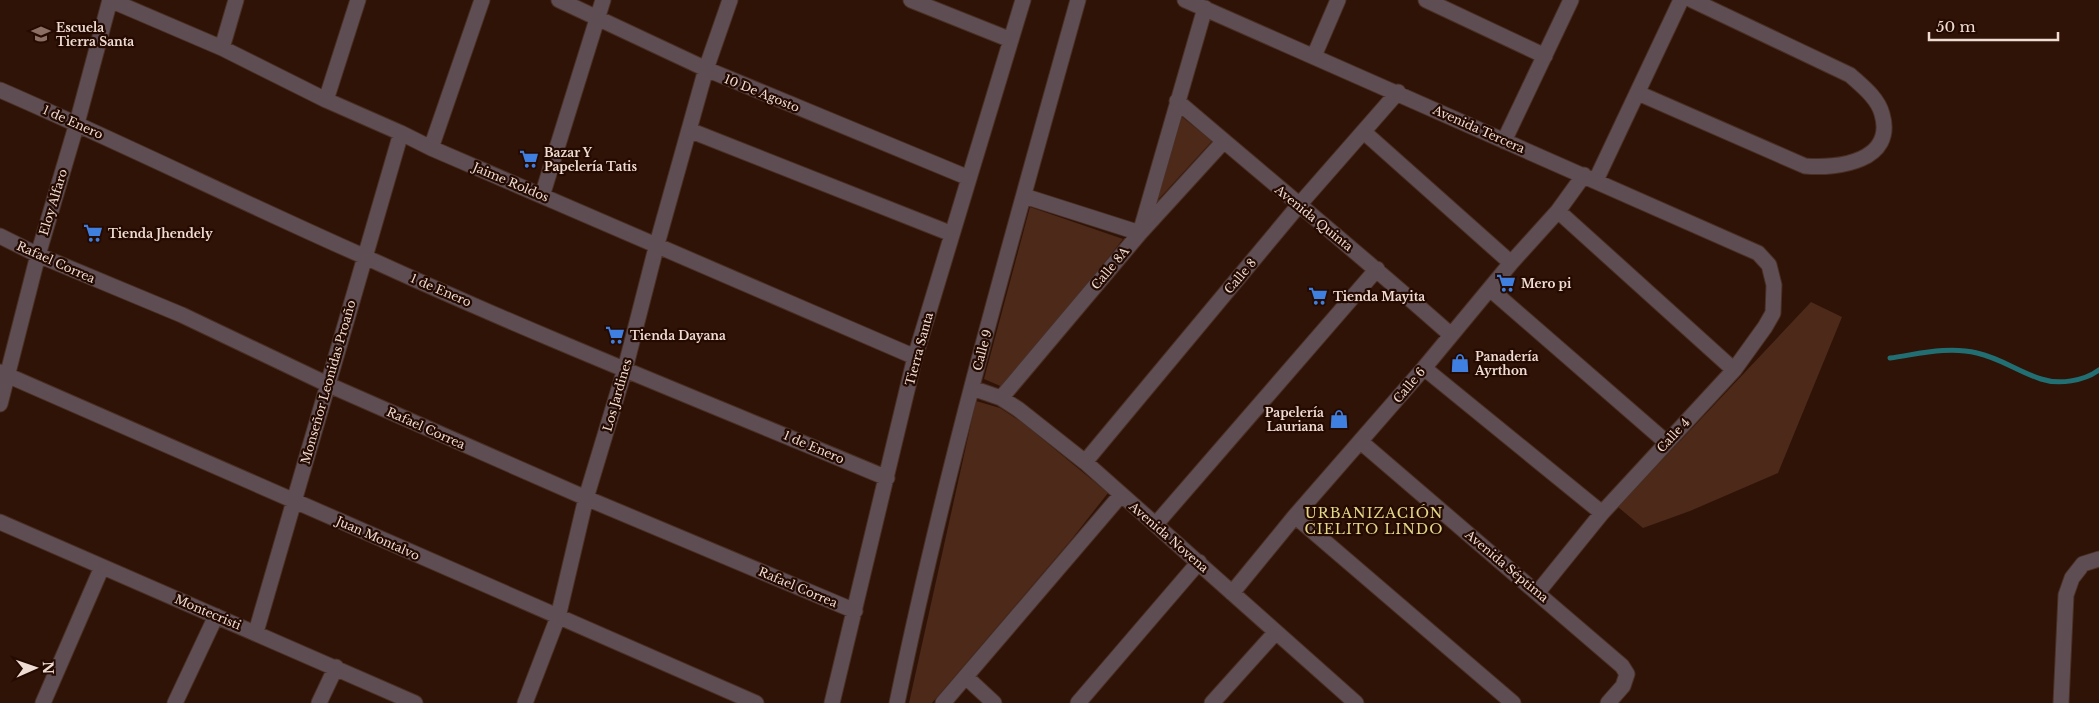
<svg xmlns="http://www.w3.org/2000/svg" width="2099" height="703" viewBox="0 0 2099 703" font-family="'Libre Baskerville',serif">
<rect width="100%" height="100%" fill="#2f1307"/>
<path fill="#4d291a" d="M1182 117 1212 141 1157 201Z
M1030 207 1123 239 1005 388 984 379Z
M1811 302 1842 317 1778 473 1690 511 1643 528 1618 507Z
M976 401 1000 408 1023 423 1108 493 1071 540 932 703H909Z"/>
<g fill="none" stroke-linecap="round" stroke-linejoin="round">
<path stroke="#216f73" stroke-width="5" d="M1890 358C1919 354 1948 346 1977 353 2000 358 2019 372 2041 379 2059 385 2084 381 2099 370"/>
<g stroke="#4a2f24" stroke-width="17">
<path id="minor" d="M110 0 222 48 326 100 401 133 431 148 915 357
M559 0 706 69 969 178
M911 0 1011 40
M1185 0 1758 253 1769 265 1774 285 1773 313 1765 327 1734 370 1602 513 1538 592
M1426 0 1545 56
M222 48 236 0
M1314 56 1338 0
M0 90C122 143 241 202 363 256 535 335 712 405 887 478
M1638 93 1805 166C1838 169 1896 161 1882 114 1878 98 1862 86 1850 75L1692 0
M326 100 358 0
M1177 101C1268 179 1361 255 1451 335
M689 130 952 234
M1364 132 1511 263
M1504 141 1571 0
M431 148 482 0
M1596 180 1681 0
M542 196 603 0
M1024 196 1140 233 1205 8
M1558 211 1734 370
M0 236 38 255 182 315 329 385 586 498 855 611
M1490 289 1666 442
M1424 368 1602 513
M0 372 756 703
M972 388 1001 398 1018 409 1085 462 1356 703
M1001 398 1140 233 1224 141
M0 404 38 255 77 123 110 0
M1361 442 1622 666 1627 674 1623 686 1608 703
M1085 462 1299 205 1398 92
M1295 516 1513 703
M0 522 415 703
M1156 524 1377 269
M1232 593 1295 516 1424 368 1511 263 1558 211 1584 175
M256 632 401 133
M966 677 994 703
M43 703 102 567
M175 703 216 616
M319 703 336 667
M525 703 558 617 586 498 625 369 657 244 706 69 730 0
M832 703 915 357 1023 0
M897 703C946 466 1013 233 1078 0
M943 703 1121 495
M1078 703 1199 562
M1212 703 1275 633
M2061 703 2066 595 2072 578 2083 564 2099 559"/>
</g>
<use href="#minor" stroke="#5e4e54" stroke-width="15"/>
</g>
<defs>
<g id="school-bare" transform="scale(1.5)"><path d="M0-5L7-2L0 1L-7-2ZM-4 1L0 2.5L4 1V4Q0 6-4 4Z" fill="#8d6e63" stroke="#240a01" stroke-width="2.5" paint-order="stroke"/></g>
<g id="supermarket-bare" transform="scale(1.5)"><path d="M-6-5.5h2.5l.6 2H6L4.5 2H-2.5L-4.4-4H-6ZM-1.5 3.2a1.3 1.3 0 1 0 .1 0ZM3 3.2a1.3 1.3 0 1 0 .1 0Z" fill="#3f7fe0" stroke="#240a01" stroke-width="2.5" paint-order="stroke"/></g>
<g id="shop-bare" transform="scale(1.5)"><path d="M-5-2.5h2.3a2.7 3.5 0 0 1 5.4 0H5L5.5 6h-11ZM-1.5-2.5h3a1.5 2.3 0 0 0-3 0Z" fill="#3f7fe0" stroke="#240a01" stroke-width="2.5" paint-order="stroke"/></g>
</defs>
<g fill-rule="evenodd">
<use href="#school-bare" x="41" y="34"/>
<use href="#supermarket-bare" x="529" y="159"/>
<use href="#supermarket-bare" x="93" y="233"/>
<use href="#supermarket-bare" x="1506" y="283"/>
<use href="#supermarket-bare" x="1318" y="296"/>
<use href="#supermarket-bare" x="615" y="335"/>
<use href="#shop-bare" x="1460" y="363"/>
<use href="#shop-bare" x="1339" y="419"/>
</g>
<g text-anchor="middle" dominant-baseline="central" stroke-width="4.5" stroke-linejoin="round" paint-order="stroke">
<g font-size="12" font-weight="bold" fill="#efdcd3" stroke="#240a01" text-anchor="start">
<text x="56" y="27">Escuela<tspan x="56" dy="14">Tierra Santa</tspan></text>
<text x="544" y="152">Bazar Y<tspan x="544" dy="14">Papelería Tatis</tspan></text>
<text x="108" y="233">Tienda Jhendely</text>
<text x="1521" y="283">Mero pi</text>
<text x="1333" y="296">Tienda Mayita</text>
<text x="630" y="335">Tienda Dayana</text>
<text x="1475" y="356">Panadería<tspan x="1475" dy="14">Ayrthon</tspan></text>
<text x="1324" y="412" text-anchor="end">Papelería<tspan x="1324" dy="14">Lauriana</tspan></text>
</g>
<g font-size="12" fill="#efdcd3" stroke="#240a01">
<text transform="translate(762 93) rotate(22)">10 De Agosto</text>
<text transform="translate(73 122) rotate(24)">1 de Enero</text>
<text transform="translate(1479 129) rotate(24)">Avenida Tercera</text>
<text transform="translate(511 182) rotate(23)">Jaime Roldos</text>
<text transform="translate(53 202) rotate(-73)">Eloy Alfaro</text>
<text transform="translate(1314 218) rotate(39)">Avenida Quinta</text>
<text transform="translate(56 262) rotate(24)">Rafael Correa</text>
<text transform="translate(1110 268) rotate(-50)">Calle 8A</text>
<text transform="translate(1240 276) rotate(-50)">Calle 8</text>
<text transform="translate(441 290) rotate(23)">1 de Enero</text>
<text transform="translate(919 349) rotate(-75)">Tierra Santa</text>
<text transform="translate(982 350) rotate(-75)">Calle 9</text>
<text transform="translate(328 382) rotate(-74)">Monseñor Leonidas Proaño</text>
<text transform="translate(1409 385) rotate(-50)">Calle 6</text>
<text transform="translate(617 395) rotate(-74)">Los Jardines</text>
<text transform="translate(426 428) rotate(24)">Rafael Correa</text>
<text transform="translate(1673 435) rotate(-47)">Calle 4</text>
<text transform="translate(814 447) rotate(23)">1 de Enero</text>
<text transform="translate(1169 537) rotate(41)">Avenida Novena</text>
<text transform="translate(378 538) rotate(24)">Juan Montalvo</text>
<text transform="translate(1507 566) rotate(40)">Avenida Séptima</text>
<text transform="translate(798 587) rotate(23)">Rafael Correa</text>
<text transform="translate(208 612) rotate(23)">Montecristi</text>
</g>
<g font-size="14" letter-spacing="1" fill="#e3d788" stroke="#240a01">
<text x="1374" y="513">URBANIZACIÓN<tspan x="1374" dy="16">CIELITO LINDO</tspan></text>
</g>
</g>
<g transform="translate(35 668) rotate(88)" stroke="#240a01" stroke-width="4" paint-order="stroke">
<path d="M0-4L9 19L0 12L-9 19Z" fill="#efdcd3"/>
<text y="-8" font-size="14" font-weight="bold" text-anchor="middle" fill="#efdcd3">N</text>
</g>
<path d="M1929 32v8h129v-8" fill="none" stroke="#efdcd3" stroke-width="2.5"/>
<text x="1936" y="32" font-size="15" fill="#efdcd3" stroke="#240a01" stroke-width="4" paint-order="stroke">50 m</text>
</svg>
